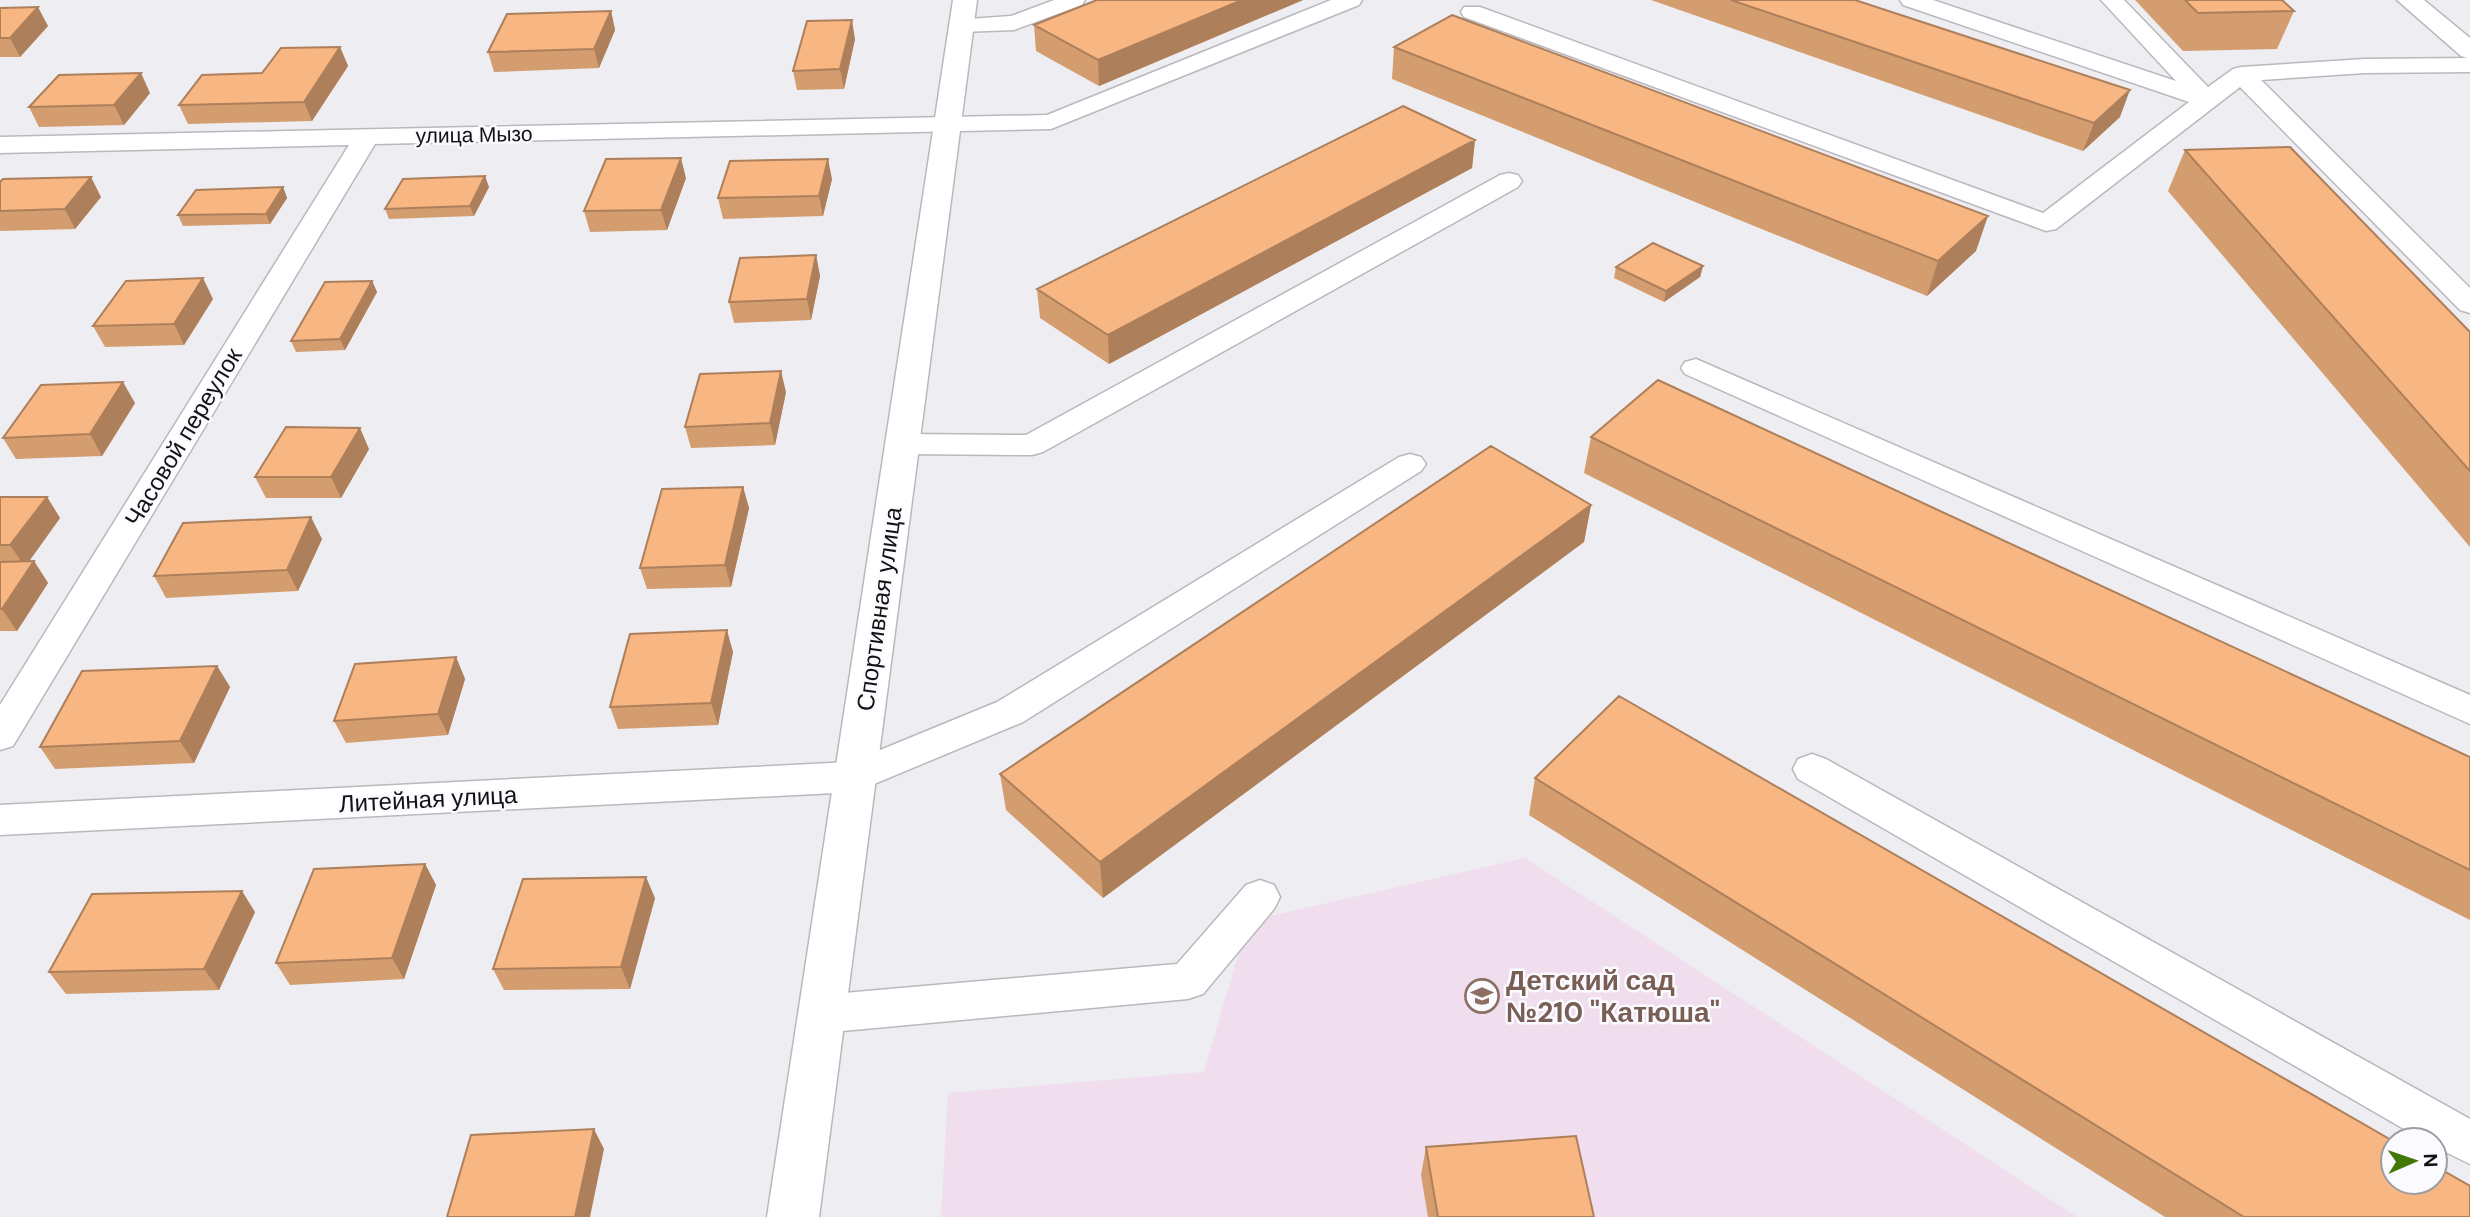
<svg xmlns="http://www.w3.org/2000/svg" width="2470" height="1217" viewBox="0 0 2470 1217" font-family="'DM Sans',sans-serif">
<rect width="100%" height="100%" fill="#ededf2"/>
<path fill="#f0dded" d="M1525 858 2077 1217H941L948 1093 1204 1072 1248 921Z"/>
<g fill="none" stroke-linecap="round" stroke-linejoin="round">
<g stroke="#b8b8be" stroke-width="3">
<path id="lane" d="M1054 0H1085L1082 5 1014 30 962 32 954 30 951 25 954 20 1011 16Z
M1331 0H1362L1359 5 1051 129 375 144 13 746 0 750V705L349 145 0 153V137L1047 115Z
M1900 0H1933L2176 81 2101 0H2124L2208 87 2233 69 2241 67 2365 59 2470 58V72L2365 73 2261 80 2470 288V313L2460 310 2240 87 2056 229 2046 231 1464 17 1461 12 1464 7H1480L2043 213 2189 102 1903 5Z
M1509 173 1518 175 1522 181 1518 187 1043 452 1032 455 903 454 892 451 887 444 892 437 903 434 1026 435 1500 175Z
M1696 359 2470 695V724L1685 374 1681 368 1685 362Z
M1410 454 1421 457 1426 464 1421 471 1023 722 855 792 0 835V805L851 762 997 702 1399 457Z
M1812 754 1826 759 2470 1119V1164L2435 1147V1140H2423L1798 779 1793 769 1798 759Z
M1260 880 1274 885 1280 897 1274 909 1203 994 1188 999 821 1033 806 1027 799 1014 806 1001 821 995 1177 964 1246 885Z"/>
</g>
<g stroke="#b8b8be" stroke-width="3">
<path id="street" d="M953 0H977L819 1217H767Z"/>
</g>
<g stroke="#b8b8be" stroke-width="3">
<path id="primary" d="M2397 0H2424L2470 38V59L2461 56Z"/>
</g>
<use href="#lane" fill="#fff" fill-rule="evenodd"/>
<use href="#street" fill="#fff" fill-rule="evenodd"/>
<use href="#primary" fill="#fff" fill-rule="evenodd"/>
</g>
<path fill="#d49d70" d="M1097 0H1303L1099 86 1036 51 1034 25Z
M1651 0H1855L2120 117 2083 151Z
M2135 0H2282L2294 11 2277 49 2183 51Z
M0 8 48 26 20 57H0Z
M611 11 615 30 599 68 494 72 488 52Z
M855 39 844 89 797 90 793 71Z
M340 47 348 66 312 121 188 124 179 105 262 73Z
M1394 47 1976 251 1927 296 1392 79Z
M150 93 124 125 39 127 29 107Z
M1475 140 1472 168 1109 364 1040 318 1037 289Z
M2185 150 2470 332V547L2168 191Z
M686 178 667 230 590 232 584 211Z
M832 179 823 216 723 219 718 198Z
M0 182 101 197 75 229 0 231Z
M283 187 287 198 270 224 183 226 178 215Z
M489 187 474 216 389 219 385 209Z
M816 255 820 276 811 320 734 323 729 302Z
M1703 266 1700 277 1664 302 1614 278 1616 267Z
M372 281 377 292 345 350 296 352 291 341Z
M213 299 184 345 105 347 93 326Z
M786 392 775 445 691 448 685 427Z
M135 403 102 456 16 459 3 438Z
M1591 437 2470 757V920L1584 473Z
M369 449 341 498H266L255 477Z
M743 487 749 508 731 587 647 589 640 568Z
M0 497H47L60 518 29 561H34L48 583 17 631H0Z
M1591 505 1584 542 1103 898 1006 810 1000 774Z
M322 539 298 591 166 598 154 576Z
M733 652 718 725 618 729 610 707Z
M456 657 465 679 448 735 346 743 334 721Z
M217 666 230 687 194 763 55 769 40 747Z
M1535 778 2470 1217H2165L1529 815Z
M425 864 436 885 404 979 290 985 276 963Z
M655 898 630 989 504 990 493 969Z
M255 912 219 990 66 994 49 972Z
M1426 1147 1594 1217H1428L1421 1175Z"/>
<path fill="#ad7f5b" d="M1242 0H1303L1099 86 1098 60Z
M38 7 48 26 20 57 10 38Z
M611 11 615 30 599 68 594 49Z
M852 20 855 39 844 89 840 69Z
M340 47 348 66 312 121 304 102Z
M141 73 150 93 124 125 114 105Z
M2130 90 2120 117 2083 151 2094 123Z
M1475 140 1472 168 1109 364 1108 335Z
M681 158 686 178 667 230 661 210Z
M828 159 832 179 823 216 819 196Z
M485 176 489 187 474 216 470 206Z
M91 177 101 197 75 229 65 209Z
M283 187 287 198 270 224 266 214Z
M1988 216 1976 251 1927 296 1938 261Z
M816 255 820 276 811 320 807 299Z
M1703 266 1700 277 1664 302 1666 291Z
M203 278 213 299 184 345 174 324Z
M372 281 377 292 345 350 340 339Z
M781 371 786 392 775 445 770 423Z
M123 382 135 403 102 456 90 434Z
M360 428 369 449 341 498 331 477Z
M743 487 749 508 731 587 725 565Z
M47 497 60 518 25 567 10 545Z
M1591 505 1584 542 1103 898 1100 862Z
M311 517 322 539 298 591 287 570Z
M34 561 48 583 17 631 2 609Z
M727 630 733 652 718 725 711 703Z
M456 657 465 679 448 735 438 714Z
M217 666 230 687 194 763 180 741Z
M425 864 436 885 404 979 392 958Z
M646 877 655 898 630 989 621 967Z
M242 891 255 912 219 990 204 969Z
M594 1129 604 1149 590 1217H575Z"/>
<path fill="#f7b682" stroke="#ad7f5b" stroke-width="2" d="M1097 0H1242L1098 60 1034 25Z
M1731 0H1855L2130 90 2094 123Z
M2185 0H2282L2294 11 2198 13Z
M38 7 10 38H0V8Z
M611 11 594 49 488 52 507 14Z
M1452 15 1988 216 1938 261 1394 47Z
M852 20 840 69 793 71 807 21Z
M340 47 304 102 179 105 202 75 262 73 281 48Z
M141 73 114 105 29 107 59 75Z
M1403 106 1475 140 1108 335 1037 289Z
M2290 147 2470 332V471L2185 150Z
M681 158 661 210 584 211 606 159Z
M828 159 819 196 718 198 730 161Z
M485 176 470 206 385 209 403 179Z
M91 177 65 209 0 211V182L3 179Z
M283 187 266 214 178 215 196 190Z
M1653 243 1703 266 1666 291 1616 267Z
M816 255 807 299 729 302 740 258Z
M203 278 174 324 93 326 126 281Z
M372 281 340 339 291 341 325 282Z
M781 371 770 423 685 427 700 374Z
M1658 380 2470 757V870L1591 437Z
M123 382 90 434 3 438 41 385Z
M286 427 360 428 331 477H255Z
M1491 446 1591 505 1100 862 1000 774Z
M743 487 725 565 640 568 662 489Z
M0 497H47L10 545H0Z
M311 517 287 570 154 576 183 523Z
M34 561 2 609H0V562Z
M727 630 711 703 610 707 630 634Z
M456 657 438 714 334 721 355 664Z
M217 666 180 741 40 747 82 671Z
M1619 696 2393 1141V1182H2435V1166L2470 1186V1217H2244L1535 778Z
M425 864 392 958 276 963 314 869Z
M646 877 621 967 493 969 523 879Z
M242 891 204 969 49 972 92 894Z
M594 1129 575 1217H447L471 1135Z
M1576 1136 1594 1217H1438L1426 1147Z"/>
<defs>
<g id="school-ring" transform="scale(1.75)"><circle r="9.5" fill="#fafaff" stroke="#8d6e63" stroke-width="1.5"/><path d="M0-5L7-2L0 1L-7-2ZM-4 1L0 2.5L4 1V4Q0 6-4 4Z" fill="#8d6e63"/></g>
</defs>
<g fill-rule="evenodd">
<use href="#school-ring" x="1482" y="996"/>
</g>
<g text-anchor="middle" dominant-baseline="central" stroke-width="5" stroke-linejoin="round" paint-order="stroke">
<g font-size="21" fill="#121214" stroke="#fafaff">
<text transform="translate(474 135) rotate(-1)">улица Мызо</text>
</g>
<g font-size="24" fill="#121214" stroke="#fafaff">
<text transform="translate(183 437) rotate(-59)">Часовой переулок</text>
<text transform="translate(879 609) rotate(-82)">Спортивная улица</text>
<text transform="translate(428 799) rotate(-3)">Литейная улица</text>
</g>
<g font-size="28" font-weight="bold" fill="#785e54" stroke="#fafaff" text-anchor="start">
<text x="1506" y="980">Детский сад<tspan x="1506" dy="32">№210 "Катюша"</tspan></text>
</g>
</g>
<g transform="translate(2414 1161) rotate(88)"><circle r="33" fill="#fafaff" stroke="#9d9da1" stroke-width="2"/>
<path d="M0-5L12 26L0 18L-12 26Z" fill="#427806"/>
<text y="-10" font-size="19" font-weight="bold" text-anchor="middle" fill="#121214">N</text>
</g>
</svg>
